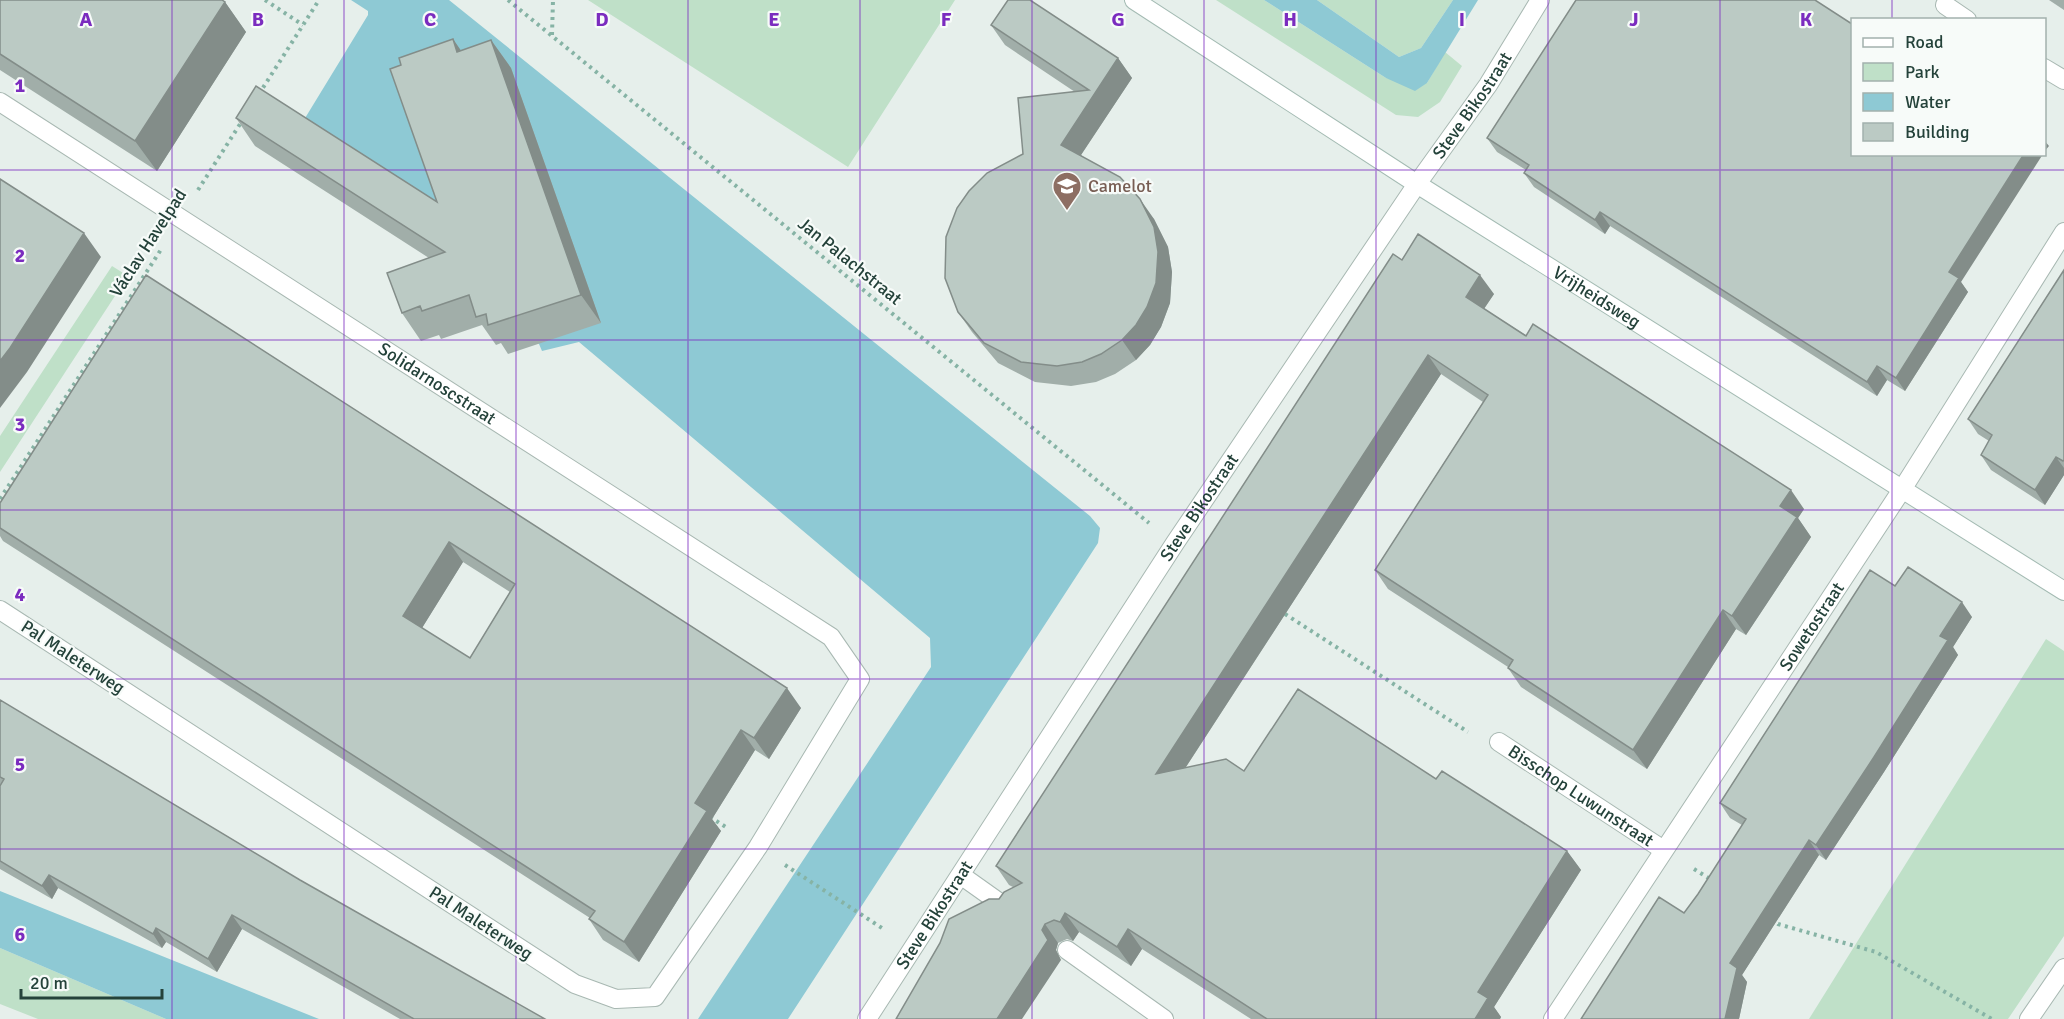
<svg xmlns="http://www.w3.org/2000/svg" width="2064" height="1019" viewBox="0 0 2064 1019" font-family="Signika,sans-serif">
<rect width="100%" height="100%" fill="#e6efeb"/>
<path fill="#bfe0c8" d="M588 0H955L848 167Z
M1216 0H1264L1386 78 1427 83 1445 52 1462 66 1440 102 1418 117 1396 115Z
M1317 0H1453L1421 48 1399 57Z
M112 266 128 276 0 472V436Z
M2046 639 2064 651V936L2008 1019H1809Z
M0 948 166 1019H38L0 1004Z"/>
<path fill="#8ec9d4" d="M351 0H449L1090 516 1100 528 1098 543 788 1019H698L931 667 930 638 579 342 542 351 539 344 393 199 299 128 368 15V11Z
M1264 0H1317L1399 57 1421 48 1453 0H1478L1427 83 1415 91 1386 78Z
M0 891 319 1019H166L0 948Z"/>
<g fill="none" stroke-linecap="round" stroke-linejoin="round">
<g stroke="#a8b8b2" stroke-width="20">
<g id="street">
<path d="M1945 5 1967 20"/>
<path d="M2044 68 2064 80"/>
<path id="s1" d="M0 102 831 637 860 679 758 847 655 997 616 999 575 984 0 610"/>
<path id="s2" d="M1499 742 1662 849"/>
<path d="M962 876 1007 908"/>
<path d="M1067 950 1164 1019"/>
<path id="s3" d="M867 1019 1175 543 1417 184 1488 85 1540 0"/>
<path id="s4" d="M1553 1019 1903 488 2064 232"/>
<path d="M2029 1019 2064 968"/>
</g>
</g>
<g stroke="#a4bbb3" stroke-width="20">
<g id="secondary">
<path id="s5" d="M1134 0 1417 184 2064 591"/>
</g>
</g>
<path stroke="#86b3a5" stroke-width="4" stroke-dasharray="3 4.5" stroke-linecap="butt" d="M265 0 303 25
M508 0 1149 523
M552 35 553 0
M259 94 319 0
M198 190 242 121
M0 499 162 248
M1285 614 1468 732
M710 817 729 829
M785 865 885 930
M1694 869 1710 879
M1772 919 1778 924 1876 952 1992 1019"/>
<use href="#street" stroke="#fff" stroke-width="18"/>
<use href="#secondary" stroke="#fff" stroke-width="18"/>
</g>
<path fill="#a1aea9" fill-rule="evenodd" d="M0 0 225 2 246 32 157 171 0 70Z
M2049 0H2064V10Z
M991 25 1118 58 1132 78 1081 155 1154 219 1168 247 1172 272 1170 303 1161 327 1150 345 1136 360 1115 374 1096 382 1071 386 1035 382 998 363 972 332 958 312 1023 154 1075 92 1005 45Z
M453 39 461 51 491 40 511 68 601 323 508 354 501 343 496 345 482 325 441 339 439 335 421 341 402 313 429 258 255 146 236 118 437 202 401 65Z
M1487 138 1961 282 1968 292 1905 391 1887 380 1877 396 1610 226 1605 234 1534 187 1524 173 1526 170 1497 152Z
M1402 260 1494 294 1484 309 1804 509 1798 518 1811 537 1746 635 1736 629 1647 769 1521 687 1508 668V667L1388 589 1375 570 1483 402 1441 374 1186 767 1244 771 1436 779 1567 851 1581 870 1494 1007 1501 1017 1500 1019H1251L1142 949 1131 966 1079 932 1073 941 1067 939 1058 943 1056 950 1061 960 999 899 1013 887 1009 885 996 866Z
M2064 270V475L2045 505 1991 470 1981 455 1989 441 1978 434 1968 419Z
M146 275 801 708 769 759 755 750 712 819 721 831 639 962 603 940 589 919 590 918 3 541 0 536V503ZM463 562 510 592 470 658 422 628Z
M1895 586 1972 617 1953 647 1958 655 1884 772 1826 860 1819 855 1742 975 1747 982 1739 1019H1581L1684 913 1698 894 1742 825 1730 818 1720 803Z
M0 700 300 880 545 1019H400L242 929 217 972 166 942 162 948 58 888 52 899 0 869Z"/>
<path fill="#838d89" d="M225 2 246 32 157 171 135 141Z
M453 39 473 68 457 52Z
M491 40 511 68 601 323 581 295Z
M1118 58 1132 78 1075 164 1061 145Z
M2044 140 2049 146 2044 152Z
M2024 154H2043L1961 282 1968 292 1905 391 1896 378 1949 272Z
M1140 199 1154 219 1168 247 1172 272 1170 303 1161 327 1150 345 1136 360 1122 340Z
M1600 212 1610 226 1605 234 1595 220Z
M84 233 101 257 27 372 0 408V361Z
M1480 275 1494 294 1479 316 1466 297Z
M1428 355 1441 374 1169 793 1156 774Z
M1877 366 1887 380 1877 396 1867 382Z
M2056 457 2064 468V475L2045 505 2035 490Z
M1791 490 1804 509 1798 518 1811 537 1746 635 1732 616 1780 506Z
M449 542 463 562 417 636 403 616Z
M1962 602 1972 617 1953 647 1958 655 1884 772 1826 860 1816 845 1940 636Z
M1723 610 1736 629 1647 769 1633 750Z
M787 688 801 708 769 759 754 738Z
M741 730 755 750 712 819 721 831 639 962 624 942 695 803Z
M1809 840 1819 855 1742 975 1747 982 1739 1019H1725L1730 963Z
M1567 851 1581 870 1494 1007 1501 1017 1500 1019H1475L1478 992Z
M49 875 58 888 52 899 42 886Z
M1065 913 1079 932 1073 941 1060 922Z
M232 915 242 929 217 972 208 959Z
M1045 924 1058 943 1056 950 1061 960 1022 1019H997L1042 930Z
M156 928 166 942 162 948 153 934Z
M1128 929 1142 949 1131 966 1117 947Z"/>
<path fill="#bbcac4" stroke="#838d89" stroke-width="1.5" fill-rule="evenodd" d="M0 0H222L225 2 135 141 0 54Z
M1008 0H1030L1118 58 1061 145 1120 177 1140 199 1154 227 1158 252 1156 283 1147 307 1136 325 1122 340 1101 354 1082 362 1057 366 1021 362 984 343 958 312 945 278 946 237 957 208 969 191 987 173 1023 154 1018 98 1089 90 991 25Z
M1576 0H1815L1852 24V154H2024L1949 272 1959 278 1896 378 1877 366 1867 382 1600 212 1595 220 1524 173 1529 165 1487 138Z
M453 39 457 52 491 40 581 295 488 325 486 314 476 317 469 295 422 311 420 306 402 313 387 273 445 252 236 118 256 86 437 202 390 69 401 65 399 58Z
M0 179 84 233 10 348 0 361Z
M1418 234 1480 275 1466 297 1526 336 1533 324 1791 490 1780 506 1797 517 1732 616 1723 610 1633 750 1508 668 1513 660 1375 570 1488 395 1428 355 1156 774 1226 759 1244 771 1298 689 1436 779 1442 771 1567 851 1478 992 1488 998 1475 1019H1267L1128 929 1117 947 1065 913 1060 922 1054 920 1045 924 1042 930 1048 940 997 1019H896L940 943 949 919 989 899H999L1004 892 1022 883 996 866 1393 254 1402 260Z
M2064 270V460L2063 461 2056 457 2035 490 1981 455 1992 435 1968 419Z
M146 275 787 688 754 738 741 730 695 803 707 811 624 942 589 919 595 911 0 528V503ZM449 542 515 584 470 658 403 616Z
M1908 567 1962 602 1940 636 1948 640 1874 757 1816 845 1809 840 1730 963 1737 968 1725 1019H1581L1659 897 1684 913 1698 894 1746 819 1720 803 1870 570 1895 586Z
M0 700 300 880 545 1019H414L232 915 208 959 156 928 153 934 49 875 42 886 0 861V786L4 779 0 777Z"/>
<path fill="none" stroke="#7b2cbf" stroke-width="1.5" stroke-opacity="0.55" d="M172 0V1019M344 0V1019M516 0V1019M688 0V1019M860 0V1019M1032 0V1019M1204 0V1019M1376 0V1019M1548 0V1019M1720 0V1019M1892 0V20M1892 154V1019M0 170H2064M0 340H2064M0 510H2064M0 679H2064M0 849H2064"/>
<defs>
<g id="school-pin" transform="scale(1.5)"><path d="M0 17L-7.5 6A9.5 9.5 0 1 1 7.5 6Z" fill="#8d6e63" stroke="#f7fbf9"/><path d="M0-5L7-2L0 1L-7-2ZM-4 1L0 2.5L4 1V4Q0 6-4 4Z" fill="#fff"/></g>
</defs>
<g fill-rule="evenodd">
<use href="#school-pin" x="1067" y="186"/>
</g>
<g text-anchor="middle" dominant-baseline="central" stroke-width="4.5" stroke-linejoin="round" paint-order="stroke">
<g font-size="18" fill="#24423a" stroke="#f7fbf9">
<text stroke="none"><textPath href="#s3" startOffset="1096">Steve Bikostraat</textPath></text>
<text transform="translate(148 243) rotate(-57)">Václav Havelpad</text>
<text transform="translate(850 261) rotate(39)">Jan Palachstraat</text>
<text stroke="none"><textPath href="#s5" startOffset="550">Vrijheidsweg</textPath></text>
<text stroke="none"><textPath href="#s1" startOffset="520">Solidarnoscstraat</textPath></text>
<text stroke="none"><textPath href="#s3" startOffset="610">Steve Bikostraat</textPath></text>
<text stroke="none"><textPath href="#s4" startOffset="470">Sowetostraat</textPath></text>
<text transform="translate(73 657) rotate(33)">Pal Maleterweg</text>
<text stroke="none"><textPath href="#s2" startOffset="98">Bisschop Luwunstraat</textPath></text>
<text stroke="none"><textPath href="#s3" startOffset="124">Steve Bikostraat</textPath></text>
<text transform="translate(481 923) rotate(33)">Pal Maleterweg</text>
</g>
<g font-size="18" fill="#785e54" stroke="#f7fbf9" text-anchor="start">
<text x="1088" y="186">Camelot</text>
</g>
</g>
<g font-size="20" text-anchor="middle" font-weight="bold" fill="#7b2cbf" stroke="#f7fbf9" stroke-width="4.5" stroke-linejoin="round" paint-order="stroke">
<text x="86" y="26">A</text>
<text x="258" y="26">B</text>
<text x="430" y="26">C</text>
<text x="602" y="26">D</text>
<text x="774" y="26">E</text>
<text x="946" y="26">F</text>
<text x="1118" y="26">G</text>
<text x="1290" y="26">H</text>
<text x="1462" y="26">I</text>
<text x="1634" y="26">J</text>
<text x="1806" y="26">K</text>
<text x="20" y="92">1</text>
<text x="20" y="262">2</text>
<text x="20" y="431">3</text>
<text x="20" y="601">4</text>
<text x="20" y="771">5</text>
<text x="20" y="941">6</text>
</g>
<rect x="1851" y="18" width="195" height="138" fill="#f7fbf9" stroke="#a3b1ad" stroke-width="1.5"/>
<rect x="1863" y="38" width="30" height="9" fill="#ffffff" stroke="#a3b1ad" stroke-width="1.5"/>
<text x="1905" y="48" font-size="18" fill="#24423a">Road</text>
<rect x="1863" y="63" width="30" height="18" fill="#bfe0c8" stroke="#a3b1ad" stroke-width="1.5"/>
<text x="1905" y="78" font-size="18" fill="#24423a">Park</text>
<rect x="1863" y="93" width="30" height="18" fill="#8ec9d4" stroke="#a3b1ad" stroke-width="1.5"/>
<text x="1905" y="108" font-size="18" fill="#24423a">Water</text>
<rect x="1863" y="123" width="30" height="18" fill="#bbcac4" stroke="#a3b1ad" stroke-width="1.5"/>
<text x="1905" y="138" font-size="18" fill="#24423a">Building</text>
<path d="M21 989v9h141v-9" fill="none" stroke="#24423a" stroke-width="3"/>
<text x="30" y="989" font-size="18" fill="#24423a" stroke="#f7fbf9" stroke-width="4.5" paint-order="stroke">20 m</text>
</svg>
